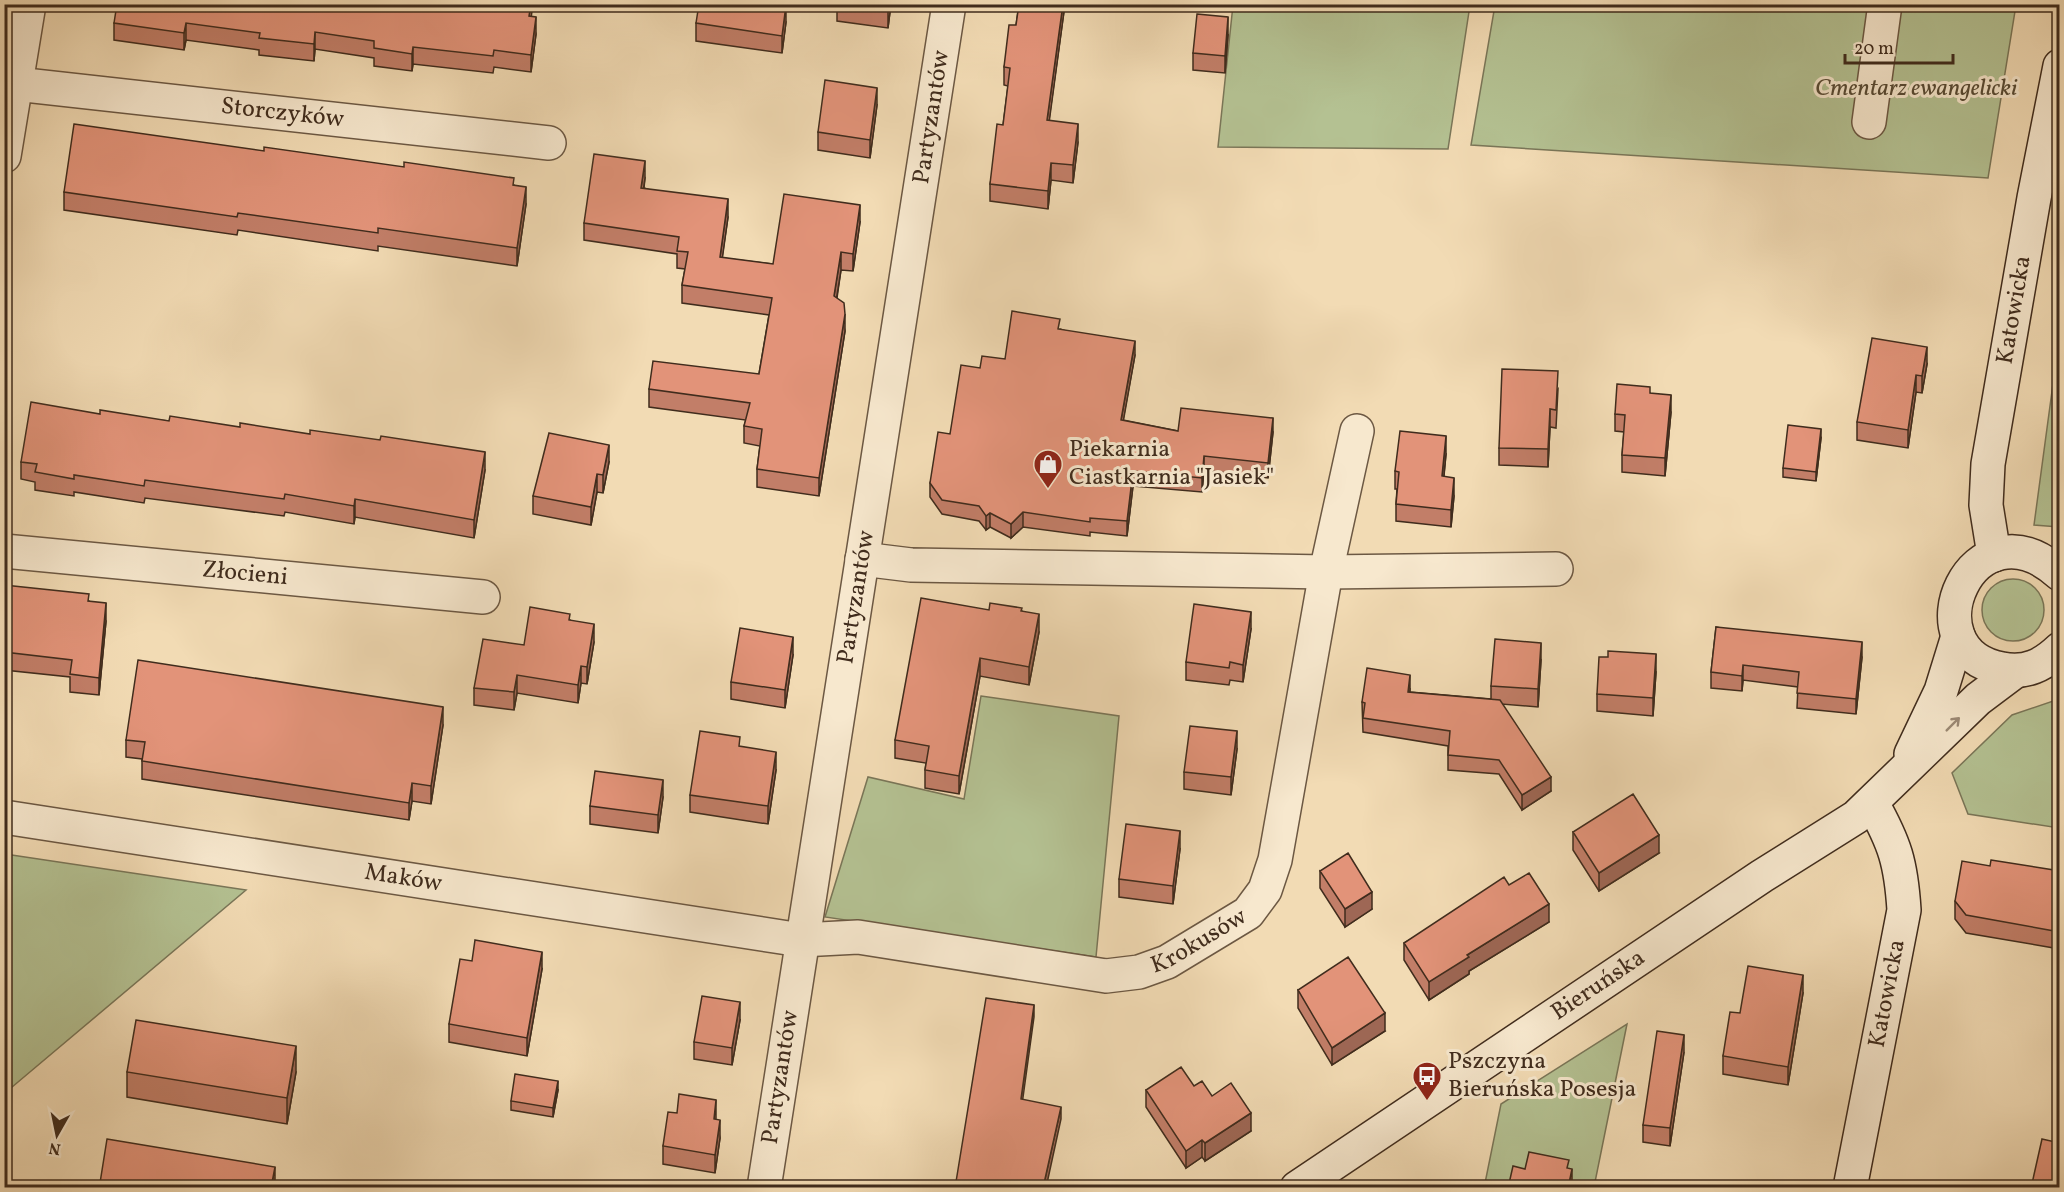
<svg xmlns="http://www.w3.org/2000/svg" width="2064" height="1192" viewBox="0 0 2064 1192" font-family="Vollkorn,serif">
<rect width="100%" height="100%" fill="#f2dbb4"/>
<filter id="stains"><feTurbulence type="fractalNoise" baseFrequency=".00333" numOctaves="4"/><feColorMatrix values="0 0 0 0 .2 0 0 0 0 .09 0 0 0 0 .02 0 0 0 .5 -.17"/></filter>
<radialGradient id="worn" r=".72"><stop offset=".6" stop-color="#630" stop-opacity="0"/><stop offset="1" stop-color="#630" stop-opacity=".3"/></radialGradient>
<path fill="#b4c192" stroke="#7a7658" stroke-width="1.5" d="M1233 5H1470L1448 149 1218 147Z
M1495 5H2016L1988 178 1471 145Z
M2059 339V527L2034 525Z
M1982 610a31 31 0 1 1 62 0a31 31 0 1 1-62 0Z
M981 696 1119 716 1096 957 825 917 868 777 964 799Z
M2059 699V828L1968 814 1952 773 2012 715Z
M4 854H5L246 890 5 1093Z
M1627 1024 1594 1187 1484 1188 1501 1104Z"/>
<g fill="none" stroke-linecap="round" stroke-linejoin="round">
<g stroke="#6c5843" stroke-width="36">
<g id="street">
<path id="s1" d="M16 84 549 143"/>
<path d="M1869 122 1885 4"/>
<path d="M4 156 29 4"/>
<path id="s2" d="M4 551 483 597"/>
<path d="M862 559 911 565 1326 572 1556 569"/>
<path id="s3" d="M4 817 801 940 858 937 1106 976 1139 972 1167 962 1248 913 1265 890 1275 860 1326 572 1357 431"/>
<path id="s4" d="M764 1188C823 793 891 399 949 4"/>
</g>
</g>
<g stroke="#402c1d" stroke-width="36">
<g id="secondary">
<path id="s5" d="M1994 555 1986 505 1988 464 2034 198 2060 66"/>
<path d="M2060 574C1973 495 1905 651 2002 669 2026 674 2043 665 2060 649"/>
<path d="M1911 754 1941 691 1958 636"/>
<path id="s6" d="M1297 1188 1762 876 1856 817 1978 699 2014 672"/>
<path id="s7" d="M1850 1188 1904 910C1901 863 1895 844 1872 803"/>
</g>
</g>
<use href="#street" stroke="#f7e8ce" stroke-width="33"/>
<use href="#secondary" stroke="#f7e8ce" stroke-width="33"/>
</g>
<path fill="#c27e68" stroke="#402c1d" stroke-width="1.5" d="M837 4H891L888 28 837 21Z
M1019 4H1065L1049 120 1078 142 1073 183 1051 180 1048 209 990 201V184L1003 125 1008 86 1004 85V67L1016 25Z
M531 16 536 34 531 72 494 67 493 73 413 64 412 71 374 66V58L315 49 314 61 259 55V50L186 40 184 50 114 40V23Z
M786 22 782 53 696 41V23Z
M1228 35 1225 73 1193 70V53Z
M877 105 870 158 818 150V132Z
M645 178 644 188 728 217 722 258 773 264 860 222 853 271 841 270 837 298 845 331 819 496 757 487V469L760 446 744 443V426L746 420 649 407V389L759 374 769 315 682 303V285L685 269 677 268V254L584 240V223Z
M514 185 526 204 517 266 378 246V251L238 230 237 235 64 210V192Z
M1060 329 1135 355 1123 420 1178 431 1273 432 1268 478 1204 470 1202 492 1133 486 1127 536 1090 532V536L1023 527 1011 538 990 527 986 530 979 521 942 514 930 497V483L950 434 980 368 1005 359Z
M1927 364 1922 393 1916 392 1908 448 1857 440V422Z
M1558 389 1556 428 1550 427 1548 467 1499 465V448Z
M1650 393 1671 412 1665 476 1622 472V455L1624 432 1615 431V414Z
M100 414 169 421 485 470 474 538 355 517 354 524 285 512 284 516 145 498 144 503 74 492V496L35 490V482L21 479V462Z
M1821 438 1816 481 1783 477V468Z
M1446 454 1444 476 1454 496 1451 527 1396 521V504L1397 489H1395V471Z
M609 462 603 493 597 492 591 525 533 514V496Z
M4 585 89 601 106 621 99 695 70 692V677L4 670Z
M989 610 1022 611 1039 632 1029 685 980 676 959 794 925 788V770L926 763 895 758V740Z
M570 620 594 642 587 684 581 683 578 703 517 693 514 710 474 705V688L524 645Z
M1716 627 1862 657 1856 714 1797 708 1798 687 1743 680 1742 691 1711 688V672Z
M1251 629 1243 682 1230 680 1229 685 1186 680V662Z
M793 655 785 708 731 699V682Z
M1541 660 1538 707 1502 704 1551 791 1522 810 1499 774 1448 770V746L1363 732 1362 702 1410 689V692L1491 699V686Z
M1656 672 1653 716 1597 711V694Z
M443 725 431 804 412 801 409 820 142 779V759L126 757V740Z
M1237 749 1231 795 1184 789V772Z
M776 770 768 824 690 812V795Z
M663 797 658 833 590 824V806Z
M1573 832 1659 853 1599 891 1573 850Z
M1180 849 1173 904 1119 897V879Z
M1320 871 1372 909 1345 927 1320 888Z
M2060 871V949L1966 933 1955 919V901Z
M1509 885 1549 922 1469 971V974L1429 1000 1404 960V943Z
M542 969 527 1056 449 1042V1024Z
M2060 985V1005H2059Z
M1298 990 1385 1031 1332 1065 1298 1008Z
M1803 993 1788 1085 1723 1074V1056L1740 1013Z
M740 1020 732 1065 694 1059V1042Z
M1684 1052 1670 1146 1643 1142V1125Z
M127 1072H296L287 1124 127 1097Z
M1194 1086 1212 1096 1251 1131 1205 1161 1202 1157 1186 1168 1146 1107V1090Z
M558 1090 553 1117 511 1110V1101Z
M677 1113 716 1120 720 1138 715 1173 663 1164V1146Z
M100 1183 275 1188H100Z"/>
<path fill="#9e6755" stroke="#402c1d" stroke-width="1.5" d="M531 4H533L529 33V16Z
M888 4H891L888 28Z
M1063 4H1065L1047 138V120Z
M786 5V22L782 53V36Z
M536 17V34L531 72V55Z
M1228 17V35L1225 73V56Z
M186 23V40L184 50V33Z
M315 32V49L314 61V44Z
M413 47V64L412 71V54Z
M877 88V105L870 158V140Z
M1078 124V142L1073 183V165Z
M645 161V178L641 206V188Z
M1051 163V180L1048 209V191Z
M526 187V204L517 266V248Z
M728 199V217L720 275V257Z
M860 205V222L853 271V254Z
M841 252V270L834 314V296Z
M845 314V331L819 496V478Z
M1135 341V355L1121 434V420Z
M1927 347V364L1922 393V376Z
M1916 375V392L1908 448V430Z
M1671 395V412L1665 476V458Z
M1550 409V427L1548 467V449Z
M1273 418V432L1268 478V463Z
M1821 429V438L1816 481V472Z
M1446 436V454L1442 494V476Z
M609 445V462L603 493V475Z
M485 452V470L474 538V520Z
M1204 456V470L1202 492V478Z
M1133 471V486L1127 536V521Z
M597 474V492L591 525V507Z
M1454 478V496L1451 527V510Z
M355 499V517L354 524V506Z
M1023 512V527L1011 538V524Z
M990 513V527L986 530V516Z
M106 603V621L99 695V678Z
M1251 612V629L1243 682V665Z
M1039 614V632L1029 685V667Z
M594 624V642L587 684V667Z
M793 637V655L785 708V690Z
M1862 642V657L1856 714V699Z
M1541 643V660L1538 707V689Z
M1656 654V672L1653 716V698Z
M980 658V676L959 794V776Z
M1743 665V680L1742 691V676Z
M581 666V683L578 703V685Z
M517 675V693L514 710V692Z
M1410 675V689L1408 707V692Z
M443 707V725L431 804V786Z
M1237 731V749L1231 795V777Z
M776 752V770L768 824V806Z
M1551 777V791L1522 810V795Z
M663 780V797L658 833V815Z
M412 783V801L409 820V803Z
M1180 831V849L1173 904V886Z
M1659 835V853L1599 891V873Z
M1372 892V909L1345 927V909Z
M1549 904V922L1469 971V974L1429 1000V982L1467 955Z
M542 952V969L527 1056V1038Z
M1803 975V993L1788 1085V1067Z
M740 1002V1020L732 1065V1048Z
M1034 1005V1017L1021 1112V1099Z
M1385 1013V1031L1332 1065V1048Z
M1684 1035V1052L1670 1146V1128Z
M296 1046V1072L287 1124V1098Z
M558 1081V1090L553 1117V1108Z
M716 1100V1118L714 1137V1119Z
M1061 1107V1119L1046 1188H1043Z
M1251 1113V1131L1205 1161V1143Z
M720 1120V1138L715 1173V1155Z
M1202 1140V1157L1186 1168V1151Z
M275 1167V1188H271Z
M1572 1169V1188H1568Z"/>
<path fill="#e29379" stroke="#402c1d" stroke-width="1.5" d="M117 4H531L529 16 536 17 531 55 494 50 493 56 413 47 412 54 374 48V41L315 32 314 44 259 38 260 33 186 23 184 33 114 23Z
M699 4 786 5 782 36 696 23Z
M846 4H888V10Z
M1019 4H1063L1047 120 1078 124 1073 165 1051 163 1048 191 990 184 997 124 1003 125 1010 68 1004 67 1009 25H1016Z
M1197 14 1228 17 1225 56 1193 53Z
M825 80 877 88 870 140 818 132Z
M74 124 264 151V147L404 167V162L514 178 513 185 526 187 517 248 378 228V233L238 213 237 217 64 192Z
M594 154 645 161 641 188 728 199 720 257 773 264 784 194 860 205 853 254 841 252 834 296 844 303 845 314 819 478 757 469 762 429 744 426 750 403 649 389 653 361 759 374 772 298 682 285 688 252 677 251 679 237 584 223Z
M1012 311 1060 319 1058 329 1135 341 1121 420 1178 431 1181 408 1273 418 1268 463 1204 456 1202 478 1133 471 1127 521 1090 518V522L1023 512 1011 524 990 513 986 516 979 506 942 500 930 483 938 432 950 434 961 365 980 368 982 356 1005 359Z
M1872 338 1927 347 1922 376 1916 375 1908 430 1857 422Z
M1502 369 1558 371 1556 410 1550 409 1548 449 1499 448Z
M1617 384 1650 387V393L1671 395 1665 458 1622 455 1625 415 1615 414Z
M31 402 100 414V410L169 421 170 416 240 427V423L310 434V430L380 440 381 436 485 452 474 520 355 499 354 506 285 494 284 499 145 480 144 486 74 475V479L35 472 37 464 21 462Z
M1788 425 1821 429 1816 472 1783 468Z
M1400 431 1446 436 1442 476 1454 478 1451 510 1396 504 1399 472 1395 471Z
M549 433 609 445 603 475 597 474 591 507 533 496Z
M4 585 89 594 88 601 106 603 99 678 70 674 72 660 4 652Z
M921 598 989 610 990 603 1022 608 1021 611 1039 614 1029 667 980 658 959 776 925 770 929 746 895 740Z
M1194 604 1251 612 1243 665 1230 662 1229 668 1186 662Z
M530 607 570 614 569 620 594 624 587 667 581 666 578 685 517 675 514 692 474 688 483 639 524 645Z
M1716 627 1862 642 1856 699 1797 693 1799 672 1743 665 1742 676 1711 672Z
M740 628 793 637 785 690 731 682Z
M1495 639 1541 643 1538 689 1491 686Z
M1608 651 1656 654 1653 698 1597 694 1599 657H1608Z
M138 660 443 707 431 786 412 783 409 803 142 761 145 742 126 740Z
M1367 668 1410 675 1408 692 1500 700 1551 777 1522 795 1499 760 1448 755 1450 731 1363 718 1365 703 1362 702Z
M1190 726 1237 731 1231 777 1184 772Z
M700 731 740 737 739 746 776 752 768 806 690 795Z
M595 771 663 780 658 815 590 806Z
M1633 794 1659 835 1599 873 1573 832Z
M1126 824 1180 831 1173 886 1119 879Z
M1348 853 1372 892 1345 909 1320 871Z
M1991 860 2060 871V932L1966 915 1955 901 1962 861 1990 866Z
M1529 873 1549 904 1467 955 1469 957 1429 982 1404 943 1504 877 1509 885Z
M475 940 542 952 527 1038 449 1024 460 959 472 961Z
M1348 957 1385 1013 1332 1048 1298 990Z
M1748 966 1803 975 1788 1067 1723 1056 1730 1012 1740 1013Z
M702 996 740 1002 732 1048 694 1042Z
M986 998 1034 1005 1021 1099 1061 1107 1043 1188H955Z
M136 1020 296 1046 287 1098 127 1072Z
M1657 1031 1684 1035 1670 1128 1643 1125Z
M1181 1067 1194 1086 1202 1081 1212 1096 1231 1083 1251 1113 1205 1143 1202 1140 1186 1151 1146 1090Z
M515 1074 558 1081 553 1108 511 1101Z
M679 1094 716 1100 714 1119 720 1120 715 1155 663 1146 668 1112 677 1113Z
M107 1139 275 1167 271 1188H127L100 1183Z
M2042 1139 2060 1143V1188H2031Z
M1529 1152 1569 1160 1567 1168 1572 1169 1568 1188H1508L1513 1166 1525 1169Z"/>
<defs><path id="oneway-shaft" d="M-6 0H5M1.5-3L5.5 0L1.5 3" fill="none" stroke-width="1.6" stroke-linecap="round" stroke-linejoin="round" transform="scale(1.5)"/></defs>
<use stroke="#9c8a76" href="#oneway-shaft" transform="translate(1953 724) rotate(-45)"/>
<defs>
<g id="shop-pin" transform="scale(1.5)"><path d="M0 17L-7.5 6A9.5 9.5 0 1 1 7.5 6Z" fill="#8f2418" stroke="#f7e8ce"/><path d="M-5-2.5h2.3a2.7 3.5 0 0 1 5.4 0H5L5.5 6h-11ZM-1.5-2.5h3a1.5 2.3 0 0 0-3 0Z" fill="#fff"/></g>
<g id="bus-pin" transform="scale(1.5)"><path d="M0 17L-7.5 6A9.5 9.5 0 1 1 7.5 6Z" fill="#8f2418" stroke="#f7e8ce"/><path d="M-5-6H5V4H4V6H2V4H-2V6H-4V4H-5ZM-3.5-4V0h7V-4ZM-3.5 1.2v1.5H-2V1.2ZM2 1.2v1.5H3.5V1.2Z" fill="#fff"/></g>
</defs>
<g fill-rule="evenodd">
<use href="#shop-pin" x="1048" y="464"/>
<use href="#bus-pin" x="1427" y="1076"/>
</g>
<g text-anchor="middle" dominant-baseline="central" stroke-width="6" stroke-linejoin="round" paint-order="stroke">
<g font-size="24" font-style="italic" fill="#574a34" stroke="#f7e8ce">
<text x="1916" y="89">Cmentarz ewangelicki</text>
</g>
<g font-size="24" fill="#402c1d" stroke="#f7e8ce">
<text stroke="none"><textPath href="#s1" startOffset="268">Storczyków</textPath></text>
<text stroke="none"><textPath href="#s4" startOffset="1084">Partyzantów</textPath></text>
<text stroke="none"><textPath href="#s5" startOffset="248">Katowicka</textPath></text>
<text stroke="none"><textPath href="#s2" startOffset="242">Złocieni</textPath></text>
<text stroke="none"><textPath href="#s4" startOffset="598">Partyzantów</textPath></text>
<text stroke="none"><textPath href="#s3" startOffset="404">Maków</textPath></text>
<text stroke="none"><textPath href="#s3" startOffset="1215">Krokusów</textPath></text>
<text stroke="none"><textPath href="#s6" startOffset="363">Bieruńska</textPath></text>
<text stroke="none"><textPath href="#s7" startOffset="198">Katowicka</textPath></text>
<text stroke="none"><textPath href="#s4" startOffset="112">Partyzantów</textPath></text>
</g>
<g font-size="24" fill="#402c1d" stroke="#f7e8ce" text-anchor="start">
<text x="1069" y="450">Piekarnia<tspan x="1069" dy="28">Ciastkarnia "Jasiek"</tspan></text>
<text x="1448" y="1062">Pszczyna<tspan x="1448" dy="28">Bieruńska Posesja</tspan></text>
</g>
</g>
<rect width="2064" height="1192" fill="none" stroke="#f2dbb4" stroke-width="24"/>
<rect x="6" y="6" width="2052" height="1180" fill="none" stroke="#402c1d" stroke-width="3"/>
<rect x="12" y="12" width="2040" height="1168" fill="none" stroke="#402c1d" stroke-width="1.5"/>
<g transform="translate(57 1135) rotate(189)" stroke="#f7e8ce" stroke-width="4.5" paint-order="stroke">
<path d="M0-4.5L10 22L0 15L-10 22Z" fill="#402c1d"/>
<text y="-9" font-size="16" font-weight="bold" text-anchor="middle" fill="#402c1d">N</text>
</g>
<path d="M1845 54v9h108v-9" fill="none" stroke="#402c1d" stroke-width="3"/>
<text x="1854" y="54" font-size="18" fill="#402c1d" stroke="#f7e8ce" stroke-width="4.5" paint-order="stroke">20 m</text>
<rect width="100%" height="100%" filter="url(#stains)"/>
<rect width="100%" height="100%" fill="url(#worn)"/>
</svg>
